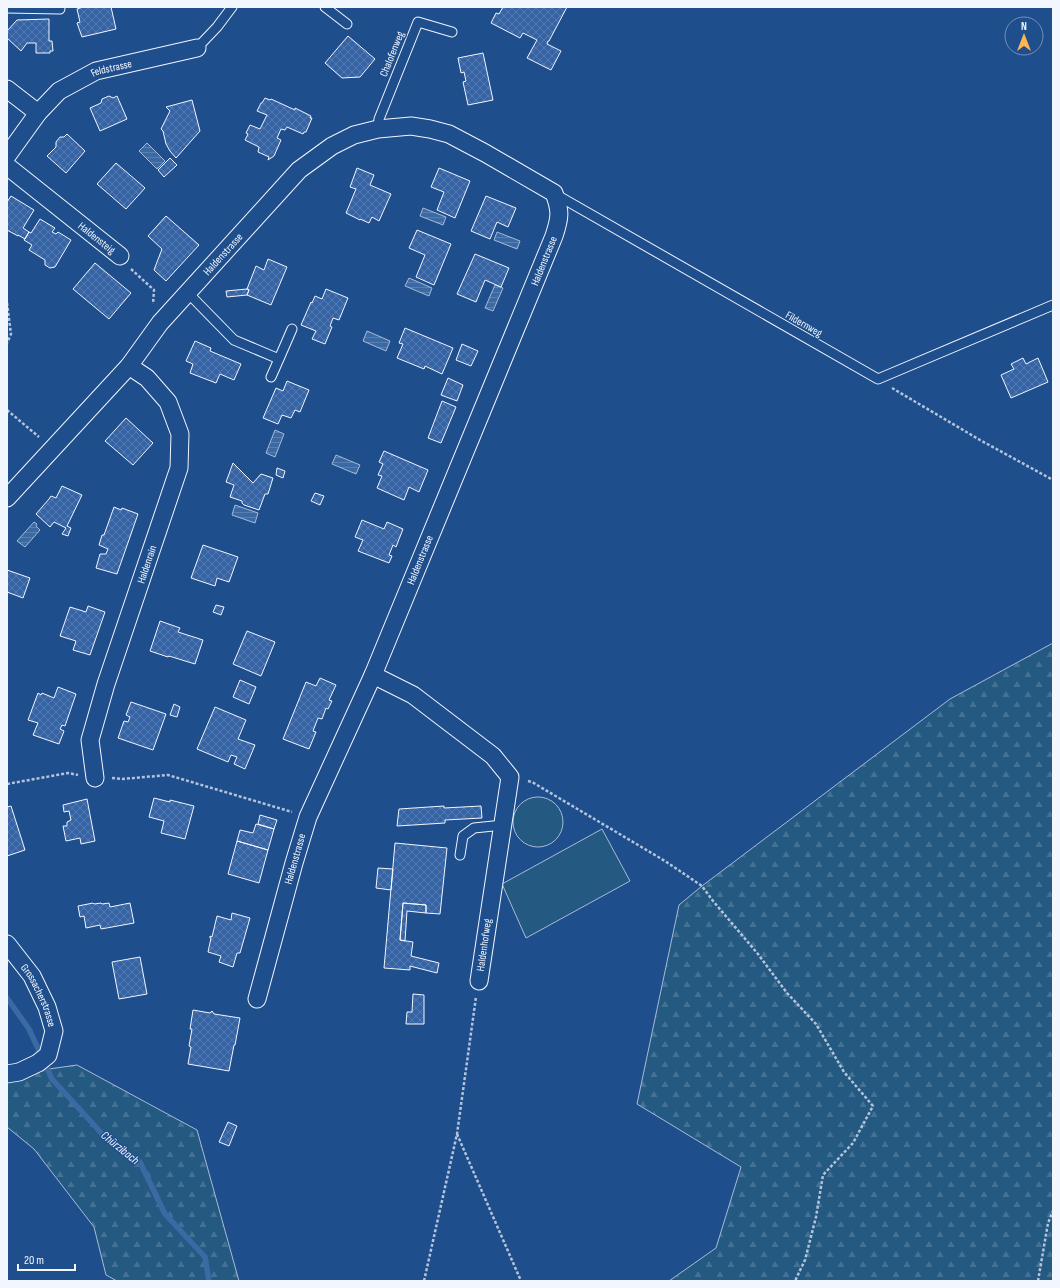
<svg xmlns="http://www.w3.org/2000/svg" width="1060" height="1288" viewBox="0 0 1060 1288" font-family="'Sofia Sans Condensed',sans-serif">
<defs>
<pattern id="forest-firs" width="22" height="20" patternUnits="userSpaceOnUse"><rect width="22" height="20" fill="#245a82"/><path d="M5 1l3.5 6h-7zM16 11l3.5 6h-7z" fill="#447295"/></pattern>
<pattern id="water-rules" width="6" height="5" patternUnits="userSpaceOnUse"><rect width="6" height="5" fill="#3b69a3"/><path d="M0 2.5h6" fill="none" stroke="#587fb1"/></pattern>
<pattern id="building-cross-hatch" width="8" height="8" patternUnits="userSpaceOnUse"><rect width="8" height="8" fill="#3563a3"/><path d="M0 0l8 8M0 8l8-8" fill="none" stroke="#537ab1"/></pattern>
</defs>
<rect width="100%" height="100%" fill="#1f4e8c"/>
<path fill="#245a82" stroke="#a8bbd7" d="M513 822a25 25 0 1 1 50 0a25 25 0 1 1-50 0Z
M602 829 630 881 526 938 502 884Z"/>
<path fill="url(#forest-firs)" stroke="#a8bbd7" d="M1053 643V1281H669L716 1248 741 1167 637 1104 679 905 702 886 950 699Z
M77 1065 197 1130 239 1281H117L106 1275 94 1227 34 1149 7 1127V1075Z"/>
<path fill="url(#water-rules)" stroke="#a8bbd7" d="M147 143 165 161 157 169 139 151Z
M423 208 446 217 443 225 420 216Z
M497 232 520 241 517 249 494 240Z
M409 278 432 288 429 296 405 286Z
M495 285 503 288 493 311 485 308Z
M367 331 390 341 386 351 363 341Z
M275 430 284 434 275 457 266 453Z
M336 455 360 465 356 474 332 464Z
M235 505 258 513 255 523 232 515Z
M34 522 37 524 36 526 40 530 25 547 17 541Z"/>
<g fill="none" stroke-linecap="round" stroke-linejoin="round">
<path stroke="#3b69a3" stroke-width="5.5" d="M7 998 29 1029 52 1079 104 1136 140 1162 165 1214 205 1257 209 1281"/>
</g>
<path fill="url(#building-cross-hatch)" stroke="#f2f6ff" d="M83 7H111L116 29 82 37 77 23 80 22 77 9Z
M503 7H567L549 41H548L547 44 561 51 551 70 527 58 537 40 523 33 520 38 491 23 496 13 499 14Z
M49 19V41H52L53 51H50V53H36V43H27L21 51 7 38V31L17 20Z
M348 36 375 59 360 77 342 78 325 63Z
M483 53 493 100 468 105 463 82 466 81 464 72 461 73 458 58Z
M109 96 113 98 117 96 127 119 100 131 90 108 101 103 102 99Z
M265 98 270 100 271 99 295 110V108L311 116 310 118H312L306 132H304L303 134 287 127 285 130 281 129 277 138 281 140 274 156 268 160 269 157 258 152 259 147 245 140 248 134 246 133 250 125 260 129 267 115 257 111 261 103H262Z
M192 100 200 131 176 158 170 151 166 144 163 131 161 129 170 111 166 107Z
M67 134 85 151 66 173 47 156 56 147V142L60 137H64Z
M170 158 177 165 164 177 158 170Z
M116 163 145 188 126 209 97 184Z
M357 168 374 175 370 185 391 194 379 221 372 217 369 223 360 219V220L346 213 356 189 350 187Z
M439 168 470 181 455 218 437 210 444 192 431 187Z
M11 196 34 210 23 228 29 232 25 239 18 235V236L7 230V202Z
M486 196 516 208 508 227 497 222 490 239 471 231Z
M166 216 199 245 166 281 154 270 162 249 148 236Z
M40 219 55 228 52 232 56 234 58 232 71 240 55 267 50 268 45 265V260L29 250 32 245 24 240 29 232 31 233Z
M417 230 451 244 434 285 416 277 425 255 409 248Z
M475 254 509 268 501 287 485 280 476 302 457 294Z
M268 259 287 267 271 305 247 295 249 290 247 289 256 266 264 270Z
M95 263 131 293 109 319 73 289Z
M247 289 249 290 247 295 227 297 226 291Z
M326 289 348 298 339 320 333 318 330 326 332 327 325 344 312 339 316 331 301 325 311 302 312 303 315 296 322 299Z
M405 328 453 348 442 374 425 366 424 369 397 358 403 344 399 343Z
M195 341 211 348 210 351 241 364 234 380 220 374 216 383 190 373 193 364 186 361Z
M462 344 478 351 471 366 456 360Z
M1023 358 1026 364 1038 358 1048 382 1011 398 1001 375 1014 369 1011 364Z
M448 378 463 385 457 401 441 395Z
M287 381 309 390 300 412 295 410 291 418 282 415 278 424 263 418 276 388 283 391Z
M442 401 456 407 441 443 428 438Z
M126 418 153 443 133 465 105 441Z
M384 451 428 470 419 492 409 487 404 500 377 488 382 476 378 475 383 464 379 462Z
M233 463 253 483 261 474 273 478 268 494H265L259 510 244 505 242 503V501L230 497 234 485 226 482Z
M277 468 285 471 283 478 276 475Z
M62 486 82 495 67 526 71 528 68 536 62 534 66 528 54 522 50 527 36 514 49 499 51 496 56 498Z
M315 493 324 496 320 505 311 501Z
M114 507 121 510 122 508 138 514 117 574 96 568 100 554H106L108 549 99 545 102 535H104Z
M362 520 384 529 387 522 403 529 396 547 393 545 389 555 392 556 389 563 358 551 363 540 355 537Z
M203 545 238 557 229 582 217 578 215 586 191 578Z
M7 570 30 578 23 598 7 592Z
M216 605 224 607 221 615 213 612Z
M88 606 105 612 90 655 73 650 76 641 60 636 70 607 86 612Z
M160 621 180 628 178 632 203 640 195 664 169 656 168 657 150 651Z
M247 631 275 642 261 676 233 664Z
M320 678 336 685 329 700 332 701 328 709 326 708 322 719 318 718 313 731 316 732 309 749 283 739 306 682 316 686Z
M240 680 256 687 249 704 233 697Z
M58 687 76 694 65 726 62 725 60 729 64 731 59 744 33 735 38 723 28 720 38 693 41 695 42 693 54 698Z
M131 702 166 714 153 750 118 738 124 721 128 722 130 717 126 715Z
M174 704 180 707 177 717 170 715Z
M215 707 246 720 238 739 255 745 245 769 234 764 237 757 231 755 228 762 197 749Z
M154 798 170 802V800L194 806 185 839 161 833 164 821 149 817Z
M87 799 95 841 81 844 80 838 66 841 63 826H67V822L71 820 69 811 64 812 63 805Z
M11 806 25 850 7 856V807Z
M444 806V808L481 806 482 818 445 820V823L397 826 399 809Z
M260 815 277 820 274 829 258 824Z
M256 824 274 829 268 850 237 841 240 830 253 833Z
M237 841 268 850 259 883 228 874Z
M395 843 447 848 440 914 426 913V905L403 903 400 940 413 942 411 956 439 963 437 973 410 966V970L384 968Z
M378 868 393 869 391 890 376 888Z
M93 903 94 904 101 903 102 904 109 903 110 907 130 903 134 923 101 929 100 925 86 928 84 916 80 917 78 906Z
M403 903 426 905V913L407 911 405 941 400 940Z
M232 913 250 918 240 953H237L233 967 219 962 221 956 208 952 211 938H210V936L212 937 217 916 231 920Z
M140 957 147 994 119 999 112 962Z
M413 994 424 995V1024H406L407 1012H412Z
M193 1010 210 1013 212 1011 214 1014 240 1018 235 1045H234L229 1071 188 1064 191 1047 189 1046 192 1029H190Z
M228 1122 237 1126 229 1146 219 1142Z"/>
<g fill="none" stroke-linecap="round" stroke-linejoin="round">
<g stroke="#f2f6ff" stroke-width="11">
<path id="lane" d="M325 7 347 24
M7 8 60 9
M197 48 217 27 232 7
M378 129 379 119 418 22 452 32
M555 194 878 379 1053 305
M188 293 234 340 279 359 292 329
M271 377 279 359
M460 855 463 836 474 828 503 825"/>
</g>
<g stroke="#f2f6ff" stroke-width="19">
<g id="street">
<path d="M7 89 38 113"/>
<path id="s1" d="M7 156 38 113 59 91 96 71 197 48"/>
<path id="s2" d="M7 166 120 256"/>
<path id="s3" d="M7 498 129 366 160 323 299 170 332 146 354 135 378 129 411 126 430 129 449 134 485 153 554 193C561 211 560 218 554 236L373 675 308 817 294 863 257 999"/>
<path d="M373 675 413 695 493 756 510 777 479 981"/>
<path id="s4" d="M95 778 90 740 106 684 179 468 180 434 168 402 147 378 129 366"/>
<path id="s5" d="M7 944 32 976 47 1007 54 1031 48 1055 38 1063 19 1072 7 1074"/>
</g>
</g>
<path stroke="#b3c4dc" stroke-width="2.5" stroke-dasharray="3 2" stroke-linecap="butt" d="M131 269 154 290 153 304
M7 303 11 334 7 343
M892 388 980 440 1053 480
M7 410 39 437
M112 778 122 779 168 775 292 812
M528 781 532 782 665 861 702 886 713 901 758 954 787 993 816 1024 844 1072 873 1106 853 1143 823 1175 816 1217 805 1260 795 1281
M7 784 68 773 78 775
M457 1134 521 1281
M424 1281 457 1134 476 997
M1038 1281 1048 1223 1053 1211"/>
<use href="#lane" stroke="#1f4e8c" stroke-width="9"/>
<use href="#street" stroke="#1f4e8c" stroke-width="17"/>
</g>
<g text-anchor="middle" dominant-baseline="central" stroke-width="3" stroke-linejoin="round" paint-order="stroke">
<g font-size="11" fill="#f2f6ff" stroke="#1f4e8c">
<text transform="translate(392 54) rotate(-68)">Chalofenweg</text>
<text stroke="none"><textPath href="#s1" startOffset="141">Feldstrasse</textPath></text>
<text stroke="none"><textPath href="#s2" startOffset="115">Haldensteig</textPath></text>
<text stroke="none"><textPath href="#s3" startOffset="326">Haldenstrasse</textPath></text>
<text transform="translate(544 261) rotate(-68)">Haldenstrasse</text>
<text transform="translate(804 324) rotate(30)">Fildernweg</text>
<text transform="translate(420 560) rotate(-68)">Haldenstrasse</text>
<text stroke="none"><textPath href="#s4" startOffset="223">Haldenrain</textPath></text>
<text transform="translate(295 859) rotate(-74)">Haldenstrasse</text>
<text transform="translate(484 945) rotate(-82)">Haldenhofweg</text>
<text stroke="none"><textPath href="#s5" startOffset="61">Grossacherstrasse</textPath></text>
</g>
<g font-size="12" font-style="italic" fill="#f2f6ff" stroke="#1f4e8c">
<text transform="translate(120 1148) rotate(39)">Chürzibach</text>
</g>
</g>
<rect width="1060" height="1288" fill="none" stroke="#f2f6ff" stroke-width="16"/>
<g transform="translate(1024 36)"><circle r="19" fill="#1f4e8c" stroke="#7391ba"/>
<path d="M0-3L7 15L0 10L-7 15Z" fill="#ffb74d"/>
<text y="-6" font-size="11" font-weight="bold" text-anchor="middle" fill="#f2f6ff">N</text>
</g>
<path d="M18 1264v6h57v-6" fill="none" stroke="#f2f6ff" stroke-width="2"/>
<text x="24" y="1264" font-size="12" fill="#f2f6ff" stroke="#1f4e8c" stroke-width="3" paint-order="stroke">20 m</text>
</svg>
